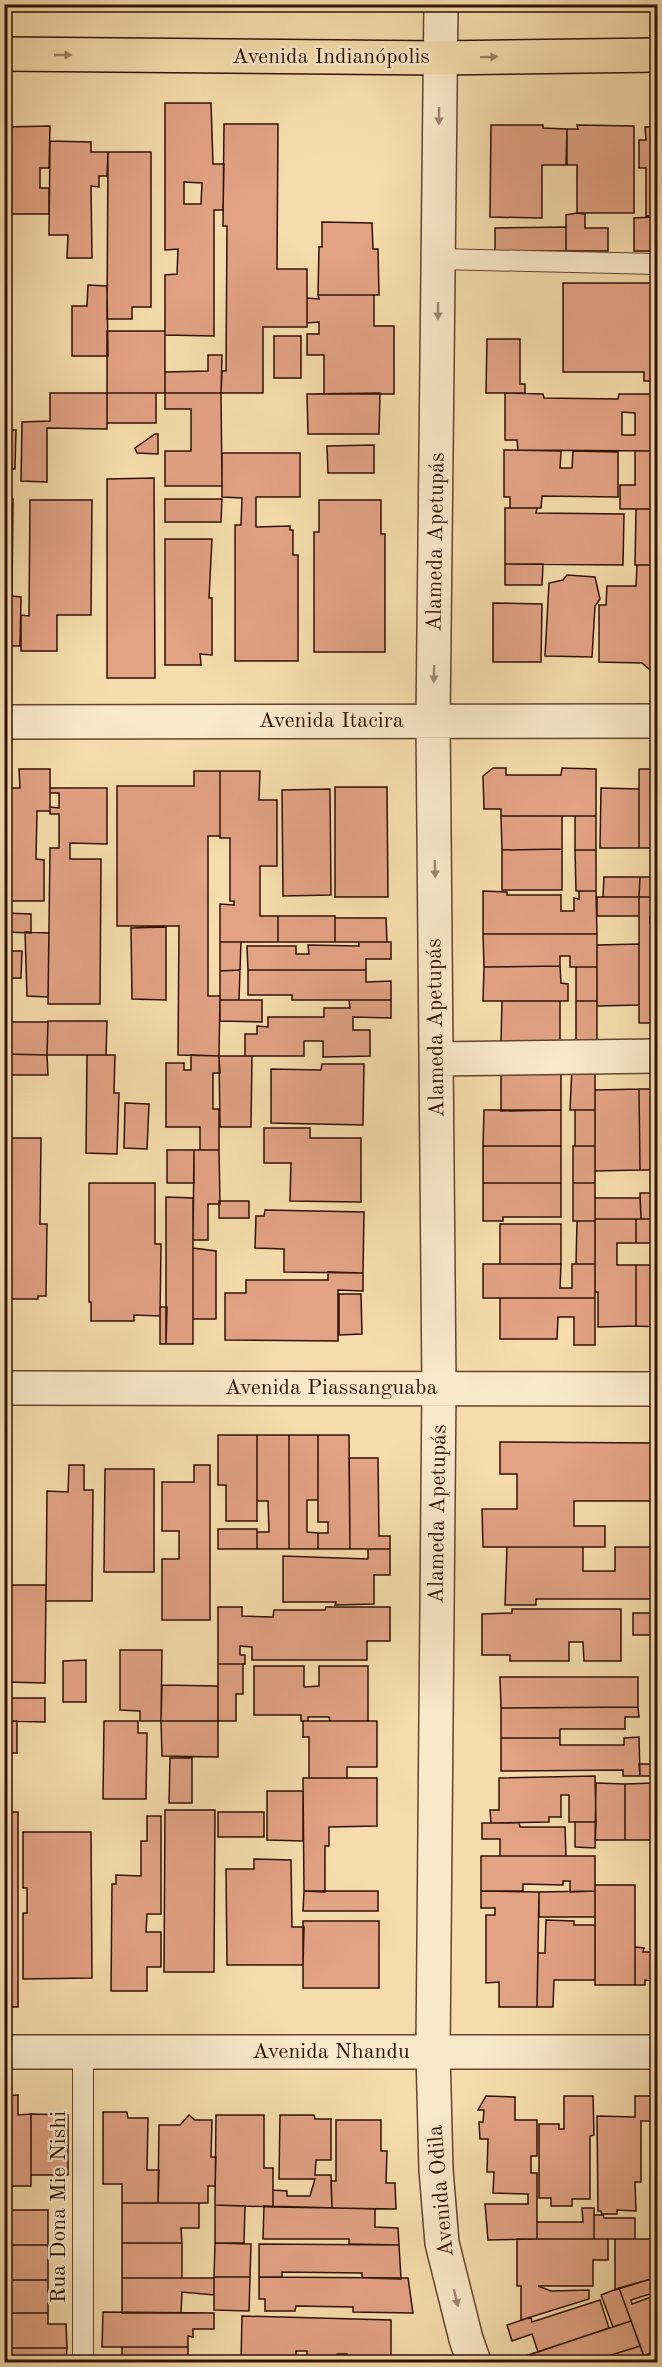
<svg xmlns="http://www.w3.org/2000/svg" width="662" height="2367" viewBox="0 0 662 2367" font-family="'Old Standard TT',serif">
<rect width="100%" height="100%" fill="#f6dcac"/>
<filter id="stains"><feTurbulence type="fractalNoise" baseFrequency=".00333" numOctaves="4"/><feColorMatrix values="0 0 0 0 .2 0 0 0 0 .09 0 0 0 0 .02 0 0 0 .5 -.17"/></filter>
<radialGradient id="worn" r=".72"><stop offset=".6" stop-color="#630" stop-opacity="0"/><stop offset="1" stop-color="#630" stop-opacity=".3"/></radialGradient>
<path fill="#e2a284" stroke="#301206" stroke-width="1.5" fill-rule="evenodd" d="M165 103H211L213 164H224L223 210H214V336L165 335V275L177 274 178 249 165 250ZM184 182 202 183 201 204H184Z
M224 124H278L277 269H307V327H263V393H221L222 371H226L227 226H223Z
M491 125H543V128L567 129V165H542V218L490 217Z
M577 125 634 126V213H577V165H566L567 129H578Z
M50 126 49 168H40V188H49V214H5L4 228V127Z
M645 127H658V216H646V168H639V140H646Z
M50 141 91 142V152H108L107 176H99V187L91 186 92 258H67L68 235H49Z
M108 152H151V307H132V319H107Z
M577 213 585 214V228H608V251H566V215Z
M653 217V233H658V251H634V218Z
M322 222 372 223 373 249H378L379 295H318L319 247H322Z
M566 227V251H495V228Z
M563 283H658V381H644V372H563Z
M88 285 107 286 108 356H72V306H87Z
M318 295H374V326H394V394H324V355H307V334H319V322L307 323V298L319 299Z
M107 331H165V393H107Z
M274 336H301V378H274Z
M487 339H520V384H525V393H486Z
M208 355H222L221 393H165V372L208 371Z
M50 393H107V429L47 428V482L21 481 22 422 50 421Z
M107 393H156V423H107Z
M165 393H221L222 486H165V451H191V409H165Z
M380 393 379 434H308L307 394Z
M505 393 543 394 544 398 618 399 619 394H657V451L518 450 517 440H505ZM622 412 635 413V435H622Z
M4 430H16L15 469H4Z
M155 434H158V454L137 453 135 448Z
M374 445V473H328L327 446Z
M504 450 561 451 560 468H572L573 451 618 452V497L542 496 541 508H510V497H504Z
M635 451H657V509H620V485H635Z
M222 453H300V497H256V527L290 526V530H293V555H298V661H235V525H241L242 498 222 497Z
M154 478 155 678H107V479Z
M4 499H13L12 596 21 597 20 646H4Z
M165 499H222L221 522H165Z
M30 500H92L91 615H57V651H21V615L29 616Z
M319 500H381V534H385V652H314V532H319Z
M505 508H537L536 513 624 514 623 565 505 564Z
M636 509H657L656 565H635Z
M165 539H212L209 598H212V655L200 654 201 665H165Z
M505 564H543L542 585H505Z
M637 565H656V675L642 663 599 662V605H606L607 586H636Z
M567 575 595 577 600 599 595 606 592 657 545 656 549 583 563 580Z
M493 603 542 604 541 662H493Z
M493 768H506V775H561L562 768 596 769V816H501V809H484L483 776Z
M19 769H50V811H37L36 859 44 860V901H11V896H4V857H8V846H4V788H20Z
M639 769H658V848H639Z
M194 771H220V836H208V996H220L219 1056 178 1055 179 926H117V786H194Z
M220 771H260L259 800H277V866H260V916H278V942H220V904L234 905V901H230V838H220Z
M335 787H387L388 897H335Z
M50 788H107V844L70 843V859H101L100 1004H48L50 848H59V814H50V807L59 808V793H50Z
M601 788 639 789V848H600Z
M330 789 331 895 283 896 282 790Z
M501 816H562V849L502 850Z
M575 816H596V850H575Z
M562 849V890H502V850Z
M575 850H596V891H576Z
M604 877H640L639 897H603Z
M640 877H658V897H639Z
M483 891 507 892V895H561V911H574V898L579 899V891H596L597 934H483Z
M597 897H639V916H597Z
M639 897H658V917H650V923L658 924V1023H639Z
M4 913 31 914V933L4 932Z
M278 916H335V942H278Z
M335 918H386L387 942H335Z
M166 927V1000L132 999 131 928Z
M25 932 49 933 48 997 27 996Z
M483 934H597V967H570V956H560V966L484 967Z
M220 942H241L240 970 220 971Z
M359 942H391V959H366V970H248L247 946H296V954H309L308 945 359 946Z
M639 944V1005L597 1006V945Z
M4 951H22L21 978H4Z
M560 966 561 983 568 984V1001H483L484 967Z
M576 967H597V1001H576Z
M240 970 239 1000H220V971Z
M248 970H366V982L391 981V1000H292V995H248Z
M220 1000H262V1022L220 1021Z
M349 1000H391V1018L353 1017V1030H370V1056L323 1057V1041H304V1056H245V1034H257V1026L268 1027V1017H324V1008H350Z
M502 1001H560V1042H501Z
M576 1001H597V1042H576Z
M4 1012H10V1022H48L47 1055 4 1054Z
M48 1021H107L106 1055H47Z
M4 1054 47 1055 48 1075H4Z
M87 1055H115L114 1093H119L117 1154 86 1153Z
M191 1055 219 1056 220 1073H213V1109H219V1150H200V1127H166V1063H184V1070H191Z
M219 1056H252L251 1127H220Z
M322 1064H364L363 1125 271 1123V1069L321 1070Z
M595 1067V1110H570L572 1068Z
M501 1072H561V1110L501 1111Z
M639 1089H658V1170H640Z
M639 1089 640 1170 595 1171V1090Z
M125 1103 149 1104 147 1149 124 1148Z
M484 1110H561V1146H483Z
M575 1110H595V1146H575Z
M264 1128H310V1138H361V1202L290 1201 291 1163H264Z
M4 1138H41L40 1224H47L46 1296H38V1299H4Z
M483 1146H561V1183H483Z
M573 1146H595V1183H573Z
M167 1150H194V1183H167Z
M194 1150H219L220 1204H208V1240H193Z
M89 1183H155V1244H161L160 1316 134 1315V1321H91V1302H89Z
M483 1183H561V1217H503V1221H483Z
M573 1183H595V1221H573Z
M640 1193H658V1219H641Z
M166 1197 193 1198V1344H166Z
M595 1198H640L641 1219H595Z
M219 1201H249V1218H219Z
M265 1210 364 1212 363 1273 284 1272V1249L255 1248 256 1216H264Z
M595 1219H636V1243H617V1265H636V1326L598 1327V1292H595Z
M636 1219H658V1327L636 1326V1265H651V1243H636Z
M577 1221H595V1264H576Z
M500 1224H561V1264H500Z
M193 1248 216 1251V1319H193Z
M483 1264H561L560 1288H572V1264H595V1298H483Z
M328 1272 363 1273V1291L338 1290V1341L225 1340V1293H246V1280H328Z
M339 1294H361L362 1334 339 1335Z
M500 1298H595V1345H574V1317H558L557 1339H500Z
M160 1307H167L166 1344H160Z
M218 1435H257V1521H226V1485H218Z
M257 1435H289V1549H257V1532H269L268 1501H257Z
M289 1435H318V1500H307V1532L318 1533V1549H289Z
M318 1435H349L350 1549H318V1533H328V1522H318Z
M500 1442 652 1443V1501H574V1526H605V1547H483L482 1509H517V1474H500Z
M349 1458H378L379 1536H390V1549H350Z
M69 1465H84V1490H93L92 1601H46L47 1491 68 1492Z
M194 1465H210V1620H162V1559H179V1531H162V1482H194Z
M105 1469H154V1572H104Z
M218 1529H257V1549H218Z
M507 1547H583V1571H615V1547H658V1599H536V1605H505Z
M368 1549H390V1575H374V1604L335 1605 336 1602H283V1556L368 1559Z
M4 1585H46L45 1683 4 1682Z
M218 1607H242V1616L273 1617 274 1610H325L326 1607H390V1641H367V1660H252V1647L240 1646V1655H245V1664H218Z
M512 1609H621V1661H584L583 1642H569V1661H510V1655H482V1614L512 1613Z
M633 1613H658V1635H633Z
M120 1650H162L161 1721H140V1711L120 1710Z
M86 1660V1702H63V1661Z
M218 1664H243V1694H236V1721H218Z
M254 1666H304V1687L319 1686V1666H368V1721H330L329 1717H308V1721H301V1715H254Z
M500 1677H638V1707L501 1708Z
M162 1685 218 1686V1721H161Z
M4 1698H45V1722L4 1721Z
M638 1707 639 1717H625V1729H560V1738H501V1708Z
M4 1721H17V1753H4Z
M104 1721H138V1733H147L146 1799H103Z
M161 1721H218V1757L162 1756Z
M303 1721H377V1767H347V1778H309V1737H303Z
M639 1737 640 1776H623V1770L501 1771V1738H560V1745H624V1738Z
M170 1758H192V1803H169Z
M639 1764H655V1776H640Z
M595 1776 596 1822H569V1795H561V1817H549V1822L491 1823 490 1810H499V1778Z
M653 1776H658V1797H653Z
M303 1778H377V1826L329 1827V1846H325V1892L304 1891Z
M596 1783 625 1784V1840H595Z
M653 1783V1840H625V1784Z
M267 1791H303V1841L267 1840Z
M165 1810H215L214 1972H164Z
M4 1812H18V2007H4Z
M218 1812H264V1837H218Z
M147 1816H161V1914H147L146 1932H161V1967H147V1991H111L112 1884H116V1875L141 1876V1841H147Z
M653 1820H658V1970H652Z
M575 1822H596L595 1848 575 1847Z
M482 1823H519L520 1827H565L566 1856H500V1839H482Z
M23 1832H91L92 1978 23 1979V1913H27V1888H23Z
M481 1856H595V1891L570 1892V1881H563V1885L523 1884V1891H481Z
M254 1859 291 1860 292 1927H304L303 1965H227L226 1869H254Z
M595 1885H635V1985H595Z
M304 1891H378V1911H303Z
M481 1891 539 1892 537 2007H499V1982L486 1983V1915H495V1908H481Z
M595 1891V1917H539V1892Z
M546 1920 574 1921V1925H595V1980H554L553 2007H537L538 1953H545Z
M303 1921H379V1988H303Z
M635 1947 644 1948 643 1952H652V1981L645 1980V1985H635Z
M18 2095V2115L31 2114V2186H10V2194H4V2096Z
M486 2096 515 2097V2120H537V2156H531V2173H537V2239L488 2240 485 2204H528V2194L493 2193 494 2172H487L488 2139H480L479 2122H483L484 2110H478Z
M564 2096H593L594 2135 590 2136V2199H572V2206H551V2198H539V2124H559V2129H564Z
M635 2096H652V2121H641V2182H635L636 2211 617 2210V2214H603L604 2218H635V2239H594V2215H602L601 2211H598L597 2116 635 2117Z
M103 2112H127L128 2118H148L147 2170H159L158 2203H122V2184H103Z
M653 2112H658V2157H652Z
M31 2114 68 2115V2175H31Z
M189 2115 195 2120H212L211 2157H216L215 2186H208V2203H158L159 2125H180Z
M216 2115H264V2168H273V2207L215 2205Z
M280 2115H314L315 2119H331V2160H316L315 2175H331L332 2208 273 2207V2190L287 2191V2196H310L315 2179H279Z
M336 2120H381V2151H387L386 2183H395L396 2209 332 2208 331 2181H336Z
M652 2173H658V2220H651Z
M122 2203H199V2228H181L182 2243H122Z
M215 2205 245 2206 244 2243H215Z
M264 2206 375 2209V2227L398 2228 399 2245 349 2244V2239H263Z
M582 2208H594V2239H537V2222H583Z
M4 2210H48V2245H4Z
M651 2230H658V2276L651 2279Z
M517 2239H608V2260H593V2286H538L551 2291 589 2290V2299L521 2320V2286H517Z
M615 2239H651V2279L615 2290Z
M122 2243H182V2278H122Z
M215 2243 251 2244 250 2277H214Z
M259 2244 399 2245 401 2279 362 2278V2273L282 2272V2277H259Z
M4 2245H48V2280H4Z
M658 2276V2297L651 2279Z
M214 2277H250L249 2311 214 2310Z
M259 2277 408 2278 413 2313 353 2312V2307L296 2306 295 2311H265V2299H259Z
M122 2278H214V2295L182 2292 181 2313H122Z
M651 2279 656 2292 631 2300 632 2304 651 2297 658 2314V2358L655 2351 644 2356 619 2288Z
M4 2280H48V2313H4Z
M619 2288 631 2321 613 2327 601 2295Z
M600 2300 609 2328 538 2352 532 2334 512 2341 507 2325 531 2317 532 2322Z
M103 2312 214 2313V2329H193V2337L188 2336V2347H102Z
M4 2313H48V2324H66L67 2348H4Z
M242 2316 391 2320V2362H347V2354H337L336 2362H307V2351H296V2362H241Z
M631 2321 640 2346 589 2362H520L519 2358Z
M640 2346 646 2362H589Z
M122 2347H188V2362H122Z
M4 2348H67L66 2362H4Z"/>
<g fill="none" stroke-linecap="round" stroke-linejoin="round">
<g stroke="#624430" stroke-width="22">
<path id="service" d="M438 259 658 264
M83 2362V2052"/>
</g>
<g stroke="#624430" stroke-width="36">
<path id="minor" d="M441 4 433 721 439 1387 433 2052 436 2170 442 2243 466 2339 474 2362
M4 722 658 721
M437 1059 658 1056
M4 1388 658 1389
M4 2052H658"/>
</g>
<g stroke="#301206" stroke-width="36">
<path id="primary" d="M4 54 440 58 658 55"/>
</g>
<use href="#service" stroke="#f9e8c9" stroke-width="20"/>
<use href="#minor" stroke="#f9e8c9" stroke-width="33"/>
<use href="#primary" stroke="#f6dcac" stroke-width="33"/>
</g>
<defs><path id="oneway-solid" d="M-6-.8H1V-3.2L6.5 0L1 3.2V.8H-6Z" transform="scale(1.5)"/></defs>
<g fill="#9d8161">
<use href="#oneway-solid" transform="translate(63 55)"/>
<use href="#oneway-solid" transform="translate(489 57) rotate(-1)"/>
</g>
<g fill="#9f8871">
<use href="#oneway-solid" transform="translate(439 116) rotate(90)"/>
<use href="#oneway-solid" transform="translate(438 311) rotate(90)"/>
<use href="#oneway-solid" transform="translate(434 674) rotate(91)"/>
<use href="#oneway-solid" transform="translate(435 869) rotate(89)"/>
<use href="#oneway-solid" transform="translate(456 2298) rotate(76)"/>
</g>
<g text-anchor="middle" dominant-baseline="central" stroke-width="5" stroke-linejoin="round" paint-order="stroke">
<g font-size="22" fill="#301206" stroke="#f9e8c9">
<text x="331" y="57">Avenida Indianópolis</text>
<text transform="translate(436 542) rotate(-89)">Alameda Apetupás</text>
<text x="331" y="721">Avenida Itacira</text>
<text transform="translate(436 1028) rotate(-91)">Alameda Apetupás</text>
<text x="331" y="1388">Avenida Piassanguaba</text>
<text transform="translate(438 1514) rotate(-89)">Alameda Apetupás</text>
<text x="331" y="2052">Avenida Nhandu</text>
<text transform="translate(441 2191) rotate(-95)">Avenida Odila</text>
<text transform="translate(59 2207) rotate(-90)">Rua Dona Mie Nishi</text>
</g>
</g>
<rect width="662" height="2367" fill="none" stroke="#f6dcac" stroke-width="24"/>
<rect x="6" y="6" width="650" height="2355" fill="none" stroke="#301206" stroke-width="3"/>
<rect x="12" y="12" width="638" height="2343" fill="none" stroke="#301206" stroke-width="1.5"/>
<rect width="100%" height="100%" filter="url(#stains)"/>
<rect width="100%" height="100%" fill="url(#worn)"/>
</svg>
